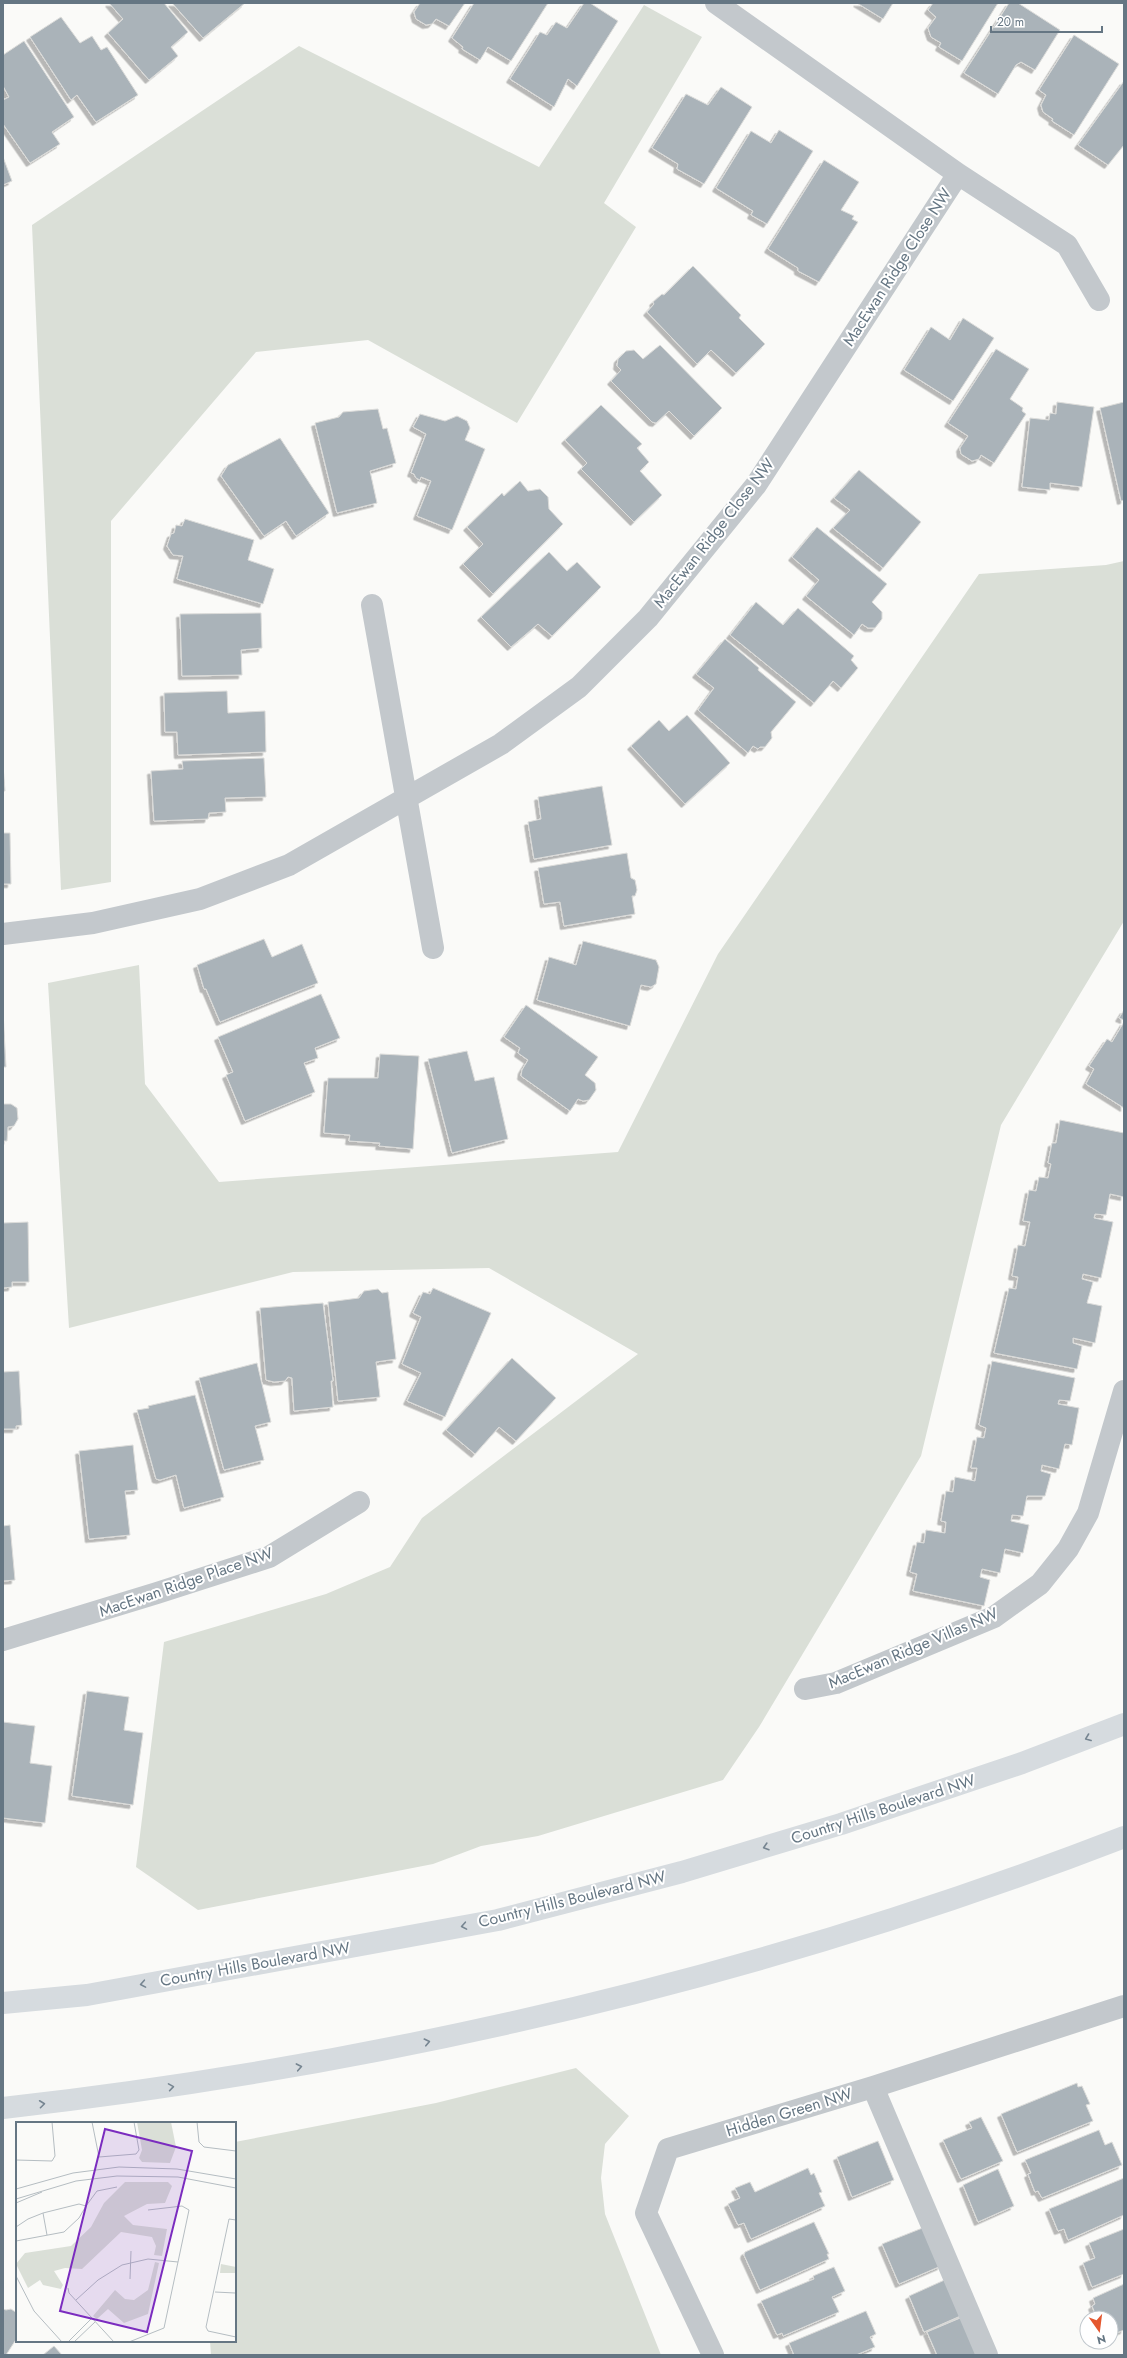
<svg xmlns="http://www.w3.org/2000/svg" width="1127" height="2358" viewBox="0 0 1127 2358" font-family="Jost,sans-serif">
<defs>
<filter id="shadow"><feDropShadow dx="-3.5" dy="3.5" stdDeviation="0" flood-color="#0004"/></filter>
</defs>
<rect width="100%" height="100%" fill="#fafaf8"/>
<path fill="#dadfd7" d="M644 5 702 37 604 203 636 227 517 423 368 340 256 352 111 521V882L61 890 32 225 299 46 539 167Z
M1124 561V921L1001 1125 921 1456 759 1727 723 1780 538 1836 481 1846 433 1864 198 1910 136 1867 164 1642 326 1594 390 1567 422 1518 638 1354 489 1268 293 1272 69 1328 48 983 139 965 145 1084 219 1182 618 1152 718 954 979 574 1106 565Z
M576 2068 629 2116 605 2144 601 2178 605 2214 661 2355H211L210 2341H235V2142L436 2103Z"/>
<path fill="#aab3b9" stroke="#dcdcda" filter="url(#shadow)" d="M109 3H164L188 32 171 47 178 56 149 80 108 33 123 19Z
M172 3H245L203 38Z
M420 3H465L449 26 436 19 432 24 426 25 416 19 414 12Z
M474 3H548L511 61 488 47 480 60 462 49 463 47 452 38Z
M584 3H590L618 21 577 86 568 79 554 107 510 79 540 32 547 35 556 22 567 28Z
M857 3H893L883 19Z
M933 3H998L962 61 939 47 941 43 931 37 928 28 936 17 928 10Z
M1009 3H1018L1060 30 1035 70 1021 62 1016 65 998 94 964 73Z
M61 17 80 43 92 36 101 50 107 47 138 95 96 122 77 95 71 100 30 37Z
M1074 35 1119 64 1074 135 1052 121 1053 119 1043 112 1041 105 1046 95 1039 90Z
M24 41 74 117 52 132 60 144 30 163 3 124V100L9 97 3 86V55Z
M1124 81V145L1108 165 1078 145Z
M721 87 752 107 704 184 677 169 678 164 652 148 686 94 708 105Z
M779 130 813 151 767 224 751 215 753 211 716 188 751 131 771 143Z
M3 157 12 181 3 185Z
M824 160 859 182 841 210 854 216 852 219 858 222 819 282 798 271V268L768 249Z
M693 266 741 315 739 318 765 344 736 373 711 350 697 364 647 312 654 304 653 302 662 294 664 295Z
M963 318 994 338 953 401 904 370 931 327 950 340Z
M660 345 722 408 694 436 669 411 656 423 652 422 611 381 621 370 617 366 618 359 626 351 634 350 643 359Z
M996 349 1029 369 1010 399 1023 408 1022 411 1026 414 994 463 981 455 979 459 972 461 961 454 960 448 968 436 948 423Z
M1057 402 1094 407 1082 487 1050 483V490L1022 487 1030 418 1049 420 1050 413 1056 414Z
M1124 402V500L1121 501 1100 408Z
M601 405 642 444 637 448 649 462 640 471 662 495 634 522 581 469 587 463 565 440Z
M378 409 383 429 387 428 396 463 370 471 377 503 337 513 315 423 339 417 343 412Z
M420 414 445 421 457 416 467 421 470 428 465 440 485 449 452 530 417 516 431 481 421 477 420 480 416 478 414 474 411 473 426 434 413 427Z
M280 438 329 513 296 536 286 521 264 536 221 476 228 465Z
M859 470 921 522 883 568 833 528 850 510 834 498Z
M520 481 528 491 540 489 548 497 549 509 563 524 493 594 463 564 483 544 467 527 502 493 504 496Z
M185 519 254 540 248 560 274 569 263 604 177 579 183 556 173 555 167 546 171 534 174 533 176 525 182 526Z
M817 527 887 584 872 602 882 612V619L875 628H868L862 624 854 635 806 596 819 580 792 557Z
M549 552 567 571 577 562 601 587 552 636 538 624 511 647 481 617Z
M756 602 783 625 798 608 854 656 851 660 858 668 841 688 833 681 814 703 730 635Z
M261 613 262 648 241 650 242 675 182 676 180 614Z
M725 639 759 668 758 670 796 702 771 732 772 738 765 747H760L758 749 753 746 748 753 698 710 714 688 696 674Z
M227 691 228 713 265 711 266 752 178 755 177 732H165L164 693Z
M687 715 730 763 685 804 631 746 659 720 669 731Z
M264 758 266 797 225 798 226 812 209 813 208 819 154 821 151 771 183 769 182 761Z
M3 765 5 791H3Z
M602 786 612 845 534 859 528 822 541 819 538 797Z
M3 833H10L11 884H3Z
M627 853 631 878 635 880 637 890 635 896H632L635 914 564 926 560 902 544 904 538 868Z
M264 939 272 957 302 944 318 983 220 1022 206 989H204L197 965Z
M583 941 656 960 659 967 656 984 651 987 641 985 630 1026 537 1000 549 957 576 965Z
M321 994 340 1038 315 1048 318 1058 304 1063 315 1092 245 1121 226 1075 233 1072 218 1037Z
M526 1005 598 1057 585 1075 595 1083 596 1090 589 1100 583 1101 578 1099 570 1111 521 1076 522 1070 528 1060 518 1053 520 1048 504 1037Z
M1124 1010V1020L1119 1018Z
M3 1011 6 1067H3Z
M1124 1022V1108L1086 1084 1094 1069 1089 1066 1107 1039 1112 1042Z
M467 1051 475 1081 494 1077 508 1139 452 1153 428 1059Z
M380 1054 419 1056 413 1149 379 1146 380 1143 349 1141 350 1135 324 1133 328 1078H378Z
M3 1104H11L17 1108 18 1119 14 1126 8 1127 7 1141H3Z
M1060 1120 1124 1133V1197L1110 1194 1106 1215 1095 1214 1094 1218 1113 1222 1101 1278 1083 1274 1082 1279 1093 1282 1087 1303 1102 1306 1095 1343 1073 1338V1343L1082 1346 1077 1369 994 1353 1009 1288 1016 1289 1018 1277 1012 1276 1018 1245 1025 1246 1030 1222 1023 1221 1029 1190 1036 1191 1039 1177 1048 1178 1051 1164 1048 1163 1052 1143H1056Z
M28 1222 29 1282H12V1287L3 1288V1223Z
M433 1288 491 1313 445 1417 407 1401 421 1373 402 1364 421 1317 413 1313 423 1292 430 1294Z
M378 1289 382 1293 388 1292 396 1359 376 1362 380 1397 338 1401 328 1302 359 1298 364 1291Z
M323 1303 333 1381H331L333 1407 294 1411 292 1378 288 1377 285 1381 274 1382 266 1380 260 1308Z
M512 1358 556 1398 516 1441 499 1427 475 1454 446 1430Z
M992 1361 1075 1378 1070 1401 1059 1400 1058 1404 1079 1408 1072 1445 1065 1444 1059 1469 1042 1465 1041 1471 1051 1474 1045 1496H1027L1023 1516 1012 1515 1011 1521 1029 1525 1023 1553 1005 1549 1000 1573 982 1569 980 1577 990 1580 984 1606 913 1591 917 1574 910 1572 917 1542 924 1543 926 1530 945 1533 946 1522 941 1521 946 1491 953 1492 955 1477 975 1481 977 1468H971L977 1437 984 1438 986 1428 979 1425Z
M257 1363 271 1422 255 1426 264 1460 224 1470 199 1378Z
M19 1371 22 1425 16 1426V1429H3V1372Z
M195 1395 224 1497 184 1508 176 1475 160 1480 156 1479 137 1410 149 1408 148 1406Z
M133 1445 138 1490 125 1491 130 1535 89 1539 79 1451Z
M10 1525 15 1580 3 1581V1526Z
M87 1691 129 1697 124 1730 143 1733 133 1805 72 1796Z
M3 1722 35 1726 30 1763 52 1766 45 1823 3 1818Z
M1077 2083 1078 2087 1082 2086 1090 2104 1086 2105 1093 2121 1017 2152 1001 2114Z
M981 2117 1003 2161 961 2179 943 2140 972 2128 969 2122Z
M1099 2130 1105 2145 1112 2142 1122 2165 1042 2198 1038 2191 1035 2192 1028 2174 1031 2173 1025 2160Z
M878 2141 894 2180 852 2197 837 2157Z
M808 2168 811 2175 814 2173 822 2192 819 2193 825 2206 751 2239 744 2223 738 2225 728 2204 740 2198 735 2188 750 2182 755 2192Z
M998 2169 1014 2206 978 2222 963 2185Z
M1124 2178V2215L1068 2240 1064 2229 1058 2231 1049 2209Z
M814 2222 829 2254H827L829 2259 760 2290 744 2255 745 2252Z
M925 2227 941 2266 899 2284 882 2244Z
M1124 2229V2274L1092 2287 1083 2263 1095 2258 1089 2243Z
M834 2267 845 2291 832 2297 839 2312 783 2336 782 2333 777 2335 761 2301 814 2279 813 2276Z
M949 2278 965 2314 924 2332 909 2296Z
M1124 2284V2330L1111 2335V2318H1097L1092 2306 1095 2304 1093 2298Z
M3 2309 6 2310 11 2309 17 2313V2338L6 2355H3Z
M866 2311 876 2334 870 2337 875 2347 856 2355H794L789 2343Z
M965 2316 981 2352 975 2355H937L927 2332Z
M54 2346 62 2355H43Z"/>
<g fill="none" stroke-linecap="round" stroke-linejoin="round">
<path stroke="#c3c8cc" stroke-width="22" d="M716 3 958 174 1067 245 1099 300
M372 605 433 948
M3 934 93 923 200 899 289 865 501 744 579 687 648 618 756 485 958 174
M3 1640 157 1593 269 1557 359 1502
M805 1689 836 1683 994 1617 1040 1584 1068 1549 1088 1513 1124 1391
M873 2087 987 2355
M713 2355 646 2213 668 2149 873 2087 1124 2006"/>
<path stroke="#d6dbdf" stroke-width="22" d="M3 2003 87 1995 498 1920 682 1872 841 1824 1022 1763 1124 1724
M3 2108C389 2064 762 1977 1124 1837"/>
</g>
<defs><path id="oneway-chevron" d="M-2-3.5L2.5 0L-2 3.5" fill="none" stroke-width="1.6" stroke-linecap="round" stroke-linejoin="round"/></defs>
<g stroke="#768591">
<use href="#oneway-chevron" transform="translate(1088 1738) rotate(159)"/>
<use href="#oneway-chevron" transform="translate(766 1847) rotate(163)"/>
<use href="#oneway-chevron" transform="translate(464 1926) rotate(170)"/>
<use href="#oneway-chevron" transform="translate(143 1984) rotate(170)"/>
<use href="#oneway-chevron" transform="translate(427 2042) rotate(-13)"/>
<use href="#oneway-chevron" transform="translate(299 2067) rotate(-11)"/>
<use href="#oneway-chevron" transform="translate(171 2087) rotate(-9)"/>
<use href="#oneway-chevron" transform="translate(42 2104) rotate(-7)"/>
</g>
<g text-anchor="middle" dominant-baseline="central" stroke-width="4" stroke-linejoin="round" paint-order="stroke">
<g font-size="16" fill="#657683" stroke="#fff">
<text transform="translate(897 267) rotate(-57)">MacEwan Ridge Close NW</text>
<text transform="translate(714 533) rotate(-52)">MacEwan Ridge Close NW</text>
<text transform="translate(186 1582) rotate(-19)">MacEwan Ridge Place NW</text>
<text transform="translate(913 1648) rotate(-23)">MacEwan Ridge Villas NW</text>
<text transform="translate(883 1809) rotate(-18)">Country Hills Boulevard NW</text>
<text transform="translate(572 1899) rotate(-14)">Country Hills Boulevard NW</text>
<text transform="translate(255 1964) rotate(-10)">Country Hills Boulevard NW</text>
<text transform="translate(789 2112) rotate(-17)">Hidden Green NW</text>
</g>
</g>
<g transform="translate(16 2122)">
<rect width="220" height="220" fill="#fafaf8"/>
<path d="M121 0H155L160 25 154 41 126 40 123 36 126 28ZM109 60H152L156 64 149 81 131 82 108 94 117 103 151 107 146 134 138 133 140 124 136 115 105 110 66 147 49 146 38 149 47 163 45 167 27 163 24 158 12 166 0 142 9 131 55 124 75 105 88 81ZM139 140 143 141 132 192 108 201 92 187 81 197 77 194 99 168 109 177 118 178 132 168ZM205 142 220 145V151H204Z" fill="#dadfd7"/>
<path fill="none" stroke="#b5bdc2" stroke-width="1" d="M76 0 83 35 120 32 123 28 118 0M181 0 183 20 188 25 220 29M0 38 36 39 39 34 36 0M0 67 57 51 103 45 161 47 220 57M0 77 60 59 101 54 162 55 220 66M0 81 26 70M132 88 166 84 173 88 162 140M220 98 213 97 190 205 192 209 220 215M0 105 12 97 27 91M31 113 27 91 63 82 70 84 81 69 101 65M0 119 48 110 63 96 70 84M0 154 18 189 46 220M114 157 115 129M52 166 53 171 98 220M199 170 219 171M60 178 82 158 106 143 132 137 162 140 148 206 113 220M52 220 76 196M58 220 79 200"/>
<path fill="#7b2cbf" fill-opacity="0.15" stroke="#7b2cbf" stroke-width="2" d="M89 7 176 29 131 210 44 189Z"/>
<rect width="220" height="220" fill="none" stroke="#657683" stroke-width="2"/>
</g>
<rect width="1127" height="2358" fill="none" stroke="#657683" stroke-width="8"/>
<g transform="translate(1099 2330) rotate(166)"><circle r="19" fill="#ffffff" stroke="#c1c8cd"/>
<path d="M0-3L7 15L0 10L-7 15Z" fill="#e4572e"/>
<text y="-6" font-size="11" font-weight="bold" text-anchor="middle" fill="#657683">N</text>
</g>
<path d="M991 26v6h111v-6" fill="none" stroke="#657683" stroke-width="2"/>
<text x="997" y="26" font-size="12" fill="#657683" stroke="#ffffff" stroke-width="3" paint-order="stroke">20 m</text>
</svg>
